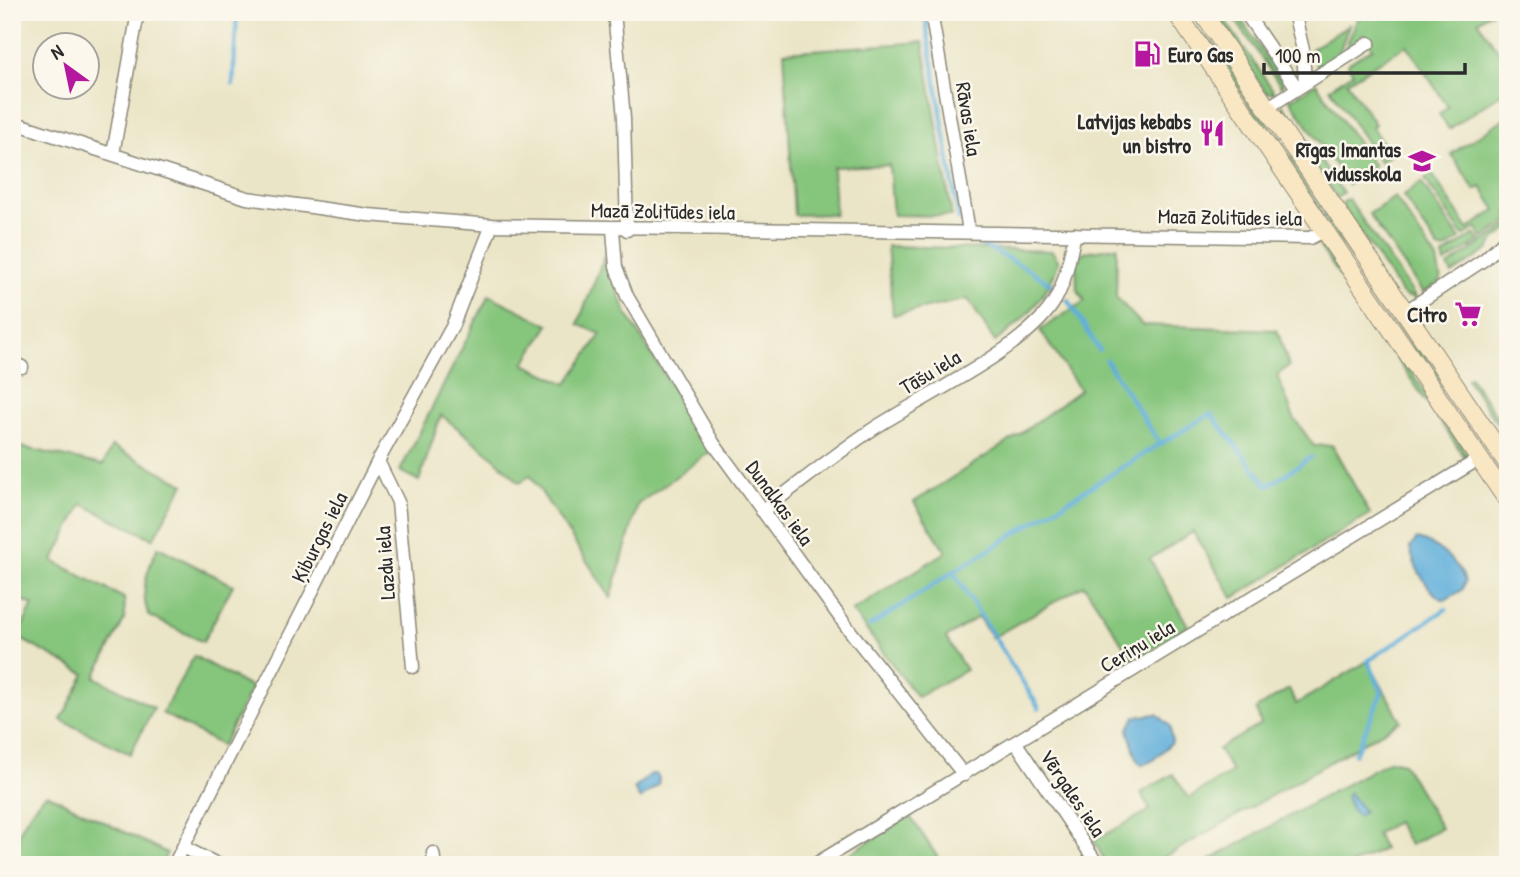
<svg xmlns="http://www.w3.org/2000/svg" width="1520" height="877" viewBox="0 0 1520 877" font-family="'Patrick Hand',sans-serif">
<rect width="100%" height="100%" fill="#fbf7ec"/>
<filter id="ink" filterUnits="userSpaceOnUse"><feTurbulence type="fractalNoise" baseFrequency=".0143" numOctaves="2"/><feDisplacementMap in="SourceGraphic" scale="14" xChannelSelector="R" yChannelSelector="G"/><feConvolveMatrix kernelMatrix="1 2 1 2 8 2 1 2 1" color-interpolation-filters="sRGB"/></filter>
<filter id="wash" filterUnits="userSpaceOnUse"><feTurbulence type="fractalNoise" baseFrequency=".00686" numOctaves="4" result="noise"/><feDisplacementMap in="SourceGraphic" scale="28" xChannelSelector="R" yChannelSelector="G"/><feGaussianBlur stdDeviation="1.57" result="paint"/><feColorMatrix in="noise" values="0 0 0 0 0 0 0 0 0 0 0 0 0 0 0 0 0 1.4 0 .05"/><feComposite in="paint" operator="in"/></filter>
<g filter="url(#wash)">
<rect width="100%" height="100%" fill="#ebe5c7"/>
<path fill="#85c57c" stroke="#587854" stroke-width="2" d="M1211 12H1219L1275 93H1267Z
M1230 12H1236L1283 82 1282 88Z
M1370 12H1491L1478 21 1508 65V89L1449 129 1439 114 1448 107 1407 45 1347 82 1375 124 1372 127 1390 155 1380 162 1330 88 1353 73 1347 64 1373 48 1366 39 1343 54 1357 20Z
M1349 25 1336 61 1319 71 1311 49Z
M1202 34 1218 49 1325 207 1319 210Z
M923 42 952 216 893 215 889 165 833 167 835 214 794 215 784 52Z
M1316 83 1374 166 1348 184 1290 100Z
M1283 105 1343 193 1337 198 1281 116Z
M1508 116V221L1482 239 1477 228 1463 236 1425 179 1432 174 1468 229 1496 210 1481 187 1475 190 1451 154Z
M1421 182 1460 239 1444 250 1439 249 1403 196Z
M1395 197 1437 260 1441 281 1423 293 1369 214Z
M1348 199 1416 298 1405 296 1401 292 1341 204Z
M1329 212 1452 395 1438 384 1323 216Z
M1508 225V230L1494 240 1488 250 1452 274 1448 266Z
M1475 234 1480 241 1445 263 1443 256Z
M887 246 1052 251 1059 262C1047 298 1024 320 995 342L968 299 893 315Z
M1117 247 1116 297 1142 325 1277 330 1289 366 1277 375 1294 418 1314 446 1332 445 1370 514 1233 598 1193 532 1150 559 1188 626 1134 661 1084 585 992 638 978 617 946 638 966 670 917 697 852 611 946 552 914 502 1020 434 1080 390 1040 330 1085 301 1077 289 1076 260 1084 252Z
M1320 247 1329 251 1466 452V459Z
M604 257 627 314 711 451 638 504 611 598 530 475 520 483 491 455 441 415 419 481 400 471 489 295 549 325 524 364 567 384 601 334 578 324Z
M1470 377 1508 432V450L1499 437V426L1467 379Z
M12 445 103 465 112 446 184 484 153 539 82 504 53 561 124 598 125 618 95 677 154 708 130 754 61 720 85 674 17 637 33 605 12 595Z
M158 547 233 585 203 642 149 616C139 592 147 570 158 547Z
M194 656 252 688 222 746 162 713Z
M1368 661 1401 721 1151 865H1107L1094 841 1150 810 1141 793 1173 774 1189 798 1232 772 1218 749 1261 724 1256 709 1289 689 1296 704Z
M1390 760 1403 763 1441 828 1410 845 1396 822 1376 834 1384 849 1351 865H1201Z
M47 794 167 853 161 865H19L12 861C12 841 30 806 47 794Z
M910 816 943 865H831Z"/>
<path fill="#60afda" stroke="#466d82" stroke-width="2" d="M1417 539C1435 543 1460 563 1465 581L1462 590 1445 600C1429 595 1412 563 1410 547Z
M1157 714 1170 726 1172 742 1152 761 1142 765 1138 762 1128 730 1135 717Z
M651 774H656L659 778 658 785 640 799 634 789Z
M1349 792 1364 812 1358 816 1351 809 1346 797Z"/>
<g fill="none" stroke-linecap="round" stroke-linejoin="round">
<path stroke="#60afda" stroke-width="4.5" d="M924 12 959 220
M233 84 237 12
M971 239 1028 269 1052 285
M1068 300 1099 350
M1106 360 1160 444 1211 414 1268 486 1311 457
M870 626 953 572
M1039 708 953 572 1160 444
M1355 754 1382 692 1368 661 1446 609"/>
</g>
</g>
<g filter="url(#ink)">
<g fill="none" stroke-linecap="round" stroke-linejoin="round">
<g stroke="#8b8879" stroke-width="15">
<path id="minor" d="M614 12 624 118 627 230
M931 12 969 231
M1245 12 1297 88
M1294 12 1303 50 1305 83
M1267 108 1369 43
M12 122 247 198 368 215 492 225 1310 238 1324 231
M113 154 138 12
M613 230 616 267 627 296 714 444 847 627 964 775
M1406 311 1485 259 1508 237
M12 362 22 367
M378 461 398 502 413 667
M762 511C799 484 835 454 873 429 922 397 1021 351 1052 305 1066 284 1069 258 1075 234
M1016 743 1098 865
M183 847 219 865
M433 853 435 865
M174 865 378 461 452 327 492 225
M814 865 1479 459"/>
</g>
<g stroke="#8b8879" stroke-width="20">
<path id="secondary" d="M1176 12 1508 501
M1202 12 1508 464"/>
</g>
<use href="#minor" stroke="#fff" stroke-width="12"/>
<use href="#secondary" stroke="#f9e7c3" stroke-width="18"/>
</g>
</g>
<defs>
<g id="fuel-bare" transform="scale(2.1)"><path d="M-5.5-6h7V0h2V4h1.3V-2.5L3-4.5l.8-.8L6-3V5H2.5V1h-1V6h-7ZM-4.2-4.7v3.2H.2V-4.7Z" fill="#b5179e" stroke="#fbf7ec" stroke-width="2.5" paint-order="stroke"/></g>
<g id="restaurant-bare" transform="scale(2.1)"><path d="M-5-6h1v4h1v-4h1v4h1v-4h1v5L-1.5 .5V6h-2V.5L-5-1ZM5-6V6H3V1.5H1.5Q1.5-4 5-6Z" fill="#b5179e" stroke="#fbf7ec" stroke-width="2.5" paint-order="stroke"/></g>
<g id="school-bare" transform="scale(2.1)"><path d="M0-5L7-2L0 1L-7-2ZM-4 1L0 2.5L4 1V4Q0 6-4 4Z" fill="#b5179e" stroke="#fbf7ec" stroke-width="2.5" paint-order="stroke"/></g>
<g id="supermarket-bare" transform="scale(2.1)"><path d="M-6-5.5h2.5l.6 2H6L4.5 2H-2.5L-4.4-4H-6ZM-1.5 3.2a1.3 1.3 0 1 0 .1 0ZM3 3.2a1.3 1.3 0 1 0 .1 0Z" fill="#b5179e" stroke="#fbf7ec" stroke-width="2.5" paint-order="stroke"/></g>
</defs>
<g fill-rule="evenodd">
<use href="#fuel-bare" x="1147" y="54"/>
<use href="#restaurant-bare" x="1212" y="133"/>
<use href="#school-bare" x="1422" y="161"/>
<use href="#supermarket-bare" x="1468" y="314"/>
</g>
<g text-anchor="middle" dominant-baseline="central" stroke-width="5" stroke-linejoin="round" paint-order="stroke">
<g font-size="21" font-weight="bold" fill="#2b2b2b" stroke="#fbf7ec" text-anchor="end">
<text x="1168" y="54" text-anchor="start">Euro Gas</text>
<text x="1191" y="121">Latvijas kebabs<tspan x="1191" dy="24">un bistro</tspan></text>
<text x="1401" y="149">Rīgas Imantas<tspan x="1401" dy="24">vidusskola</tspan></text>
<text x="1447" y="314">Citro</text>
</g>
<g font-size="21" fill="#2b2b2b" stroke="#fbf7ec">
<text transform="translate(969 119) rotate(81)">Rāvas iela</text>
<text transform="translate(663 211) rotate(1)">Mazā Zolitūdes iela</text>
<text transform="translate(1230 217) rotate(1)">Mazā Zolitūdes iela</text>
<text transform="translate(930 372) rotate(-31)">Tāšu iela</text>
<text transform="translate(780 503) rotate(54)">Dunalkas iela</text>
<text transform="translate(319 537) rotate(-63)">Ķiburgas iela</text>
<text transform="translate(385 563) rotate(-94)">Lazdu iela</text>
<text transform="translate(1137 646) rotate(-31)">Ceriņu iela</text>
<text transform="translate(1073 793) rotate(56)">Vērgales iela</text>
</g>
</g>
<rect width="1520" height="877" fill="none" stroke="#fbf7ec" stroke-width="42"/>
<g transform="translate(66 66) rotate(327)"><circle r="33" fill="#fbf7ec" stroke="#a8a59f" stroke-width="2"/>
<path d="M0-5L12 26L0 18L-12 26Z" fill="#b5179e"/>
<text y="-10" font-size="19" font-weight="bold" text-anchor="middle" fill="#2b2b2b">N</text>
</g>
<path d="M1264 63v10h201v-10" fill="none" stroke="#2b2b2b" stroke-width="3.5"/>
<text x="1275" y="63" font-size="21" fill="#2b2b2b" stroke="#fbf7ec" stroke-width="5" paint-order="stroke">100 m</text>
</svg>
